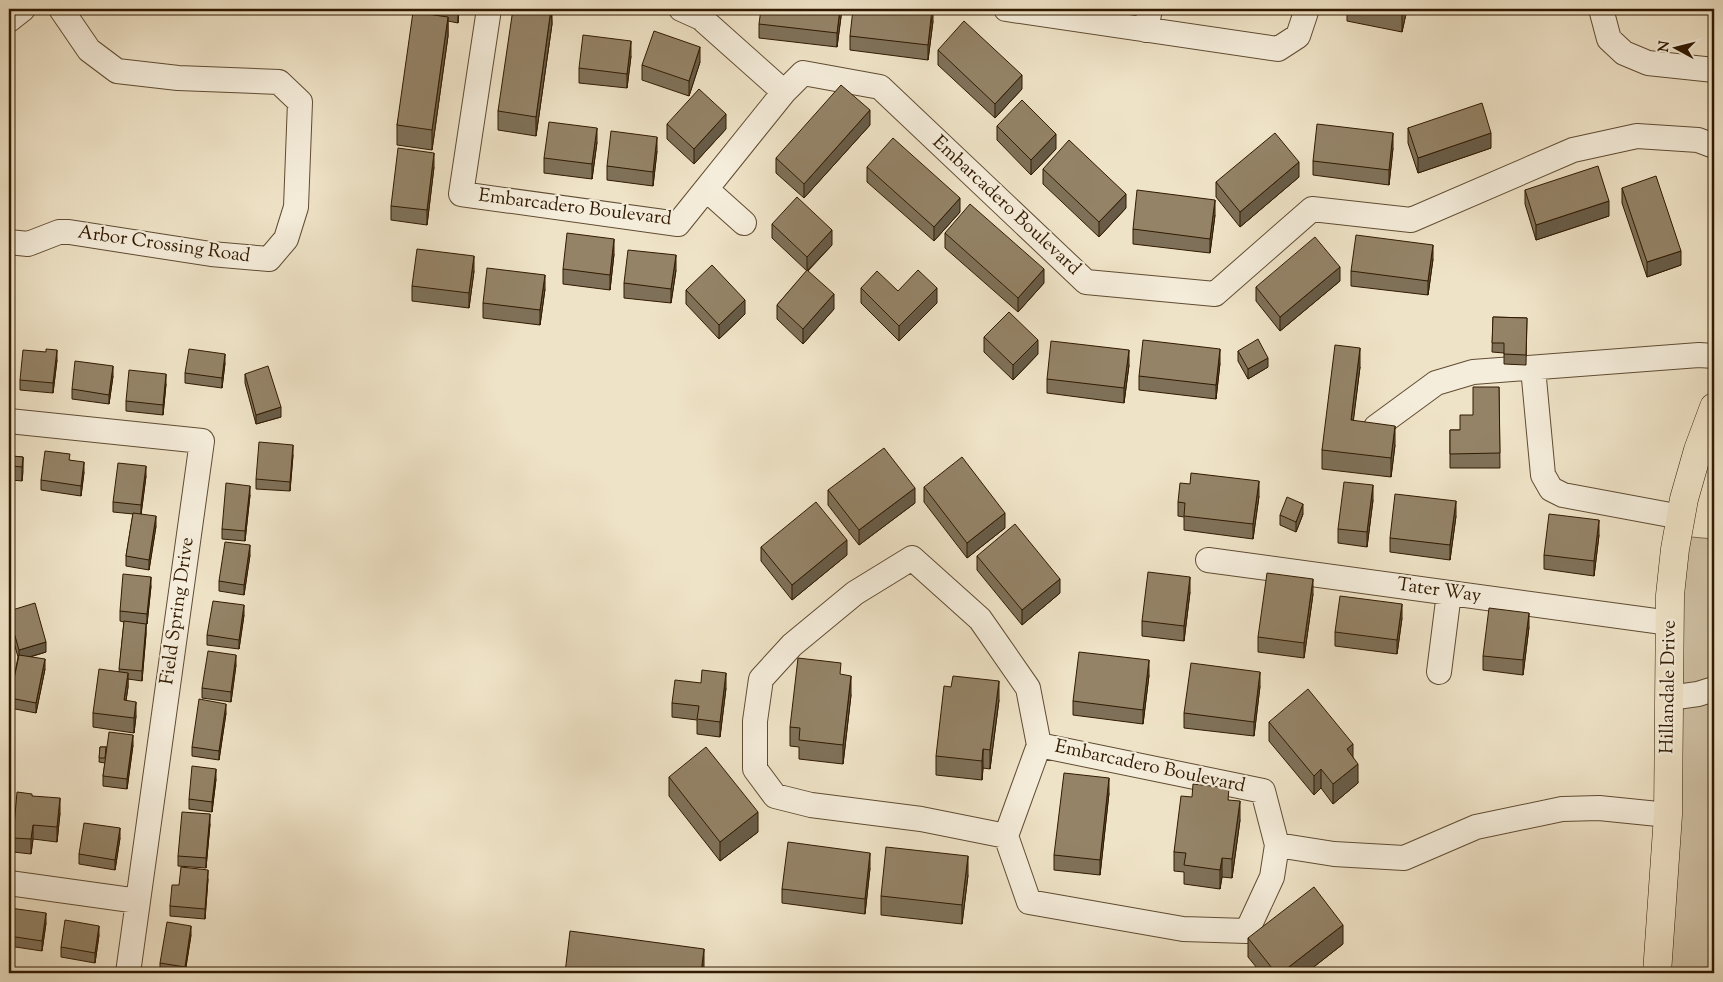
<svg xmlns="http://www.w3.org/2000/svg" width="1723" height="982" viewBox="0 0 1723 982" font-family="'Sorts Mill Goudy',serif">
<rect width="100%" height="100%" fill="#efe3c7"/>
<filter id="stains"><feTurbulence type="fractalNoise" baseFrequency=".004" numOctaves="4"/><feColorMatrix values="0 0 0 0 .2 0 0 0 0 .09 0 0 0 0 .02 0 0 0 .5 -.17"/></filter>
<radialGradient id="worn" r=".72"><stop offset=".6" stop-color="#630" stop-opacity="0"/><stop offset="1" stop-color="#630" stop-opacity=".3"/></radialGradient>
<path fill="#cfc1a5" stroke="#806e52" d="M1680 536 1714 539V973H1664Z"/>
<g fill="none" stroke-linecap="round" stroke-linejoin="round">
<g stroke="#604c32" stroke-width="26">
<path id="minor" d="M489 9 461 194 678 224 784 92
M681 9 701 18 784 92 803 73 880 87 1086 282 1215 294 1312 209 1411 220 1573 150 1637 136 1698 140 1714 146
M1006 9 1278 49 1298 36 1307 9
M1601 9 1609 39 1624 53 1648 63 1714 70
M9 20 23 9
M1146 30 1150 9
M706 189 744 223
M9 242 28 244 59 232H69L211 254 269 259 286 239 296 207 300 102 279 82 178 78 117 71 89 50 61 9
M1533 368 1543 475 1551 489 1563 495 1681 517
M9 421 202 441 128 973
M1376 427 1436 383 1473 372 1699 355 1714 356
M1208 560 1670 623
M1439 672 1449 593
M1669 698 1698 694 1714 689
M1039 745 1263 791 1277 845 1272 877 1247 931 1183 929 1029 902 1006 836Z
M1006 836 921 819 811 805 775 796 755 769V721L761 679 792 645 855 593 912 558 980 619 1028 688 1039 745
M1277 845 1334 854 1404 858 1476 827 1562 809 1599 808 1668 815
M9 883 138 901"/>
</g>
<g stroke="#311a00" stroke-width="29">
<path id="major" d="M1657 973 1668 815 1670 595 1675 549 1684 499 1698 450 1714 407"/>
</g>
<use href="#minor" stroke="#f5eddb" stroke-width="24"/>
<use href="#major" stroke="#efe3c7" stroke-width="28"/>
</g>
<path fill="#7f7159" stroke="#311a00" d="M422 9H459L458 23 448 21V36L432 150 397 145V125L422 13Z
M552 9V24L536 136 498 130V111Z
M842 9 837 47 759 38V24Z
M1099 9H1109V11Z
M1347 9H1407L1402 32 1347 21Z
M933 21 928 60 850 50V36Z
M938 50 1022 89 995 118 938 65Z
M631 56 627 88 579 83V68Z
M700 62 689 96 642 80V65Z
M667 124 726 129 694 164 667 139Z
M870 125 804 198 776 173V158Z
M997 126 1056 149 1031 175 997 140Z
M1408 128 1491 148 1418 173 1408 143Z
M597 142 592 179 544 173V158Z
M1393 148 1389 185 1313 175V161Z
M657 151 653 186 607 180V166Z
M434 167 427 225 391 220V206Z
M867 167 960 212 934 241 867 182Z
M1043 169 1126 208 1099 237 1043 184Z
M1299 177 1240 227 1216 197V182Z
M1622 188 1681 265 1647 277 1622 203Z
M1525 190 1609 216 1536 240 1525 204Z
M1215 215 1210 253 1133 244V229Z
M772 224 832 245 808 271 834 309 803 344 777 319V305L807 271 772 238Z
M945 233 1044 283 1018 312 945 248Z
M614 254 610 290 563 284V269Z
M1433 259 1428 295 1351 286V271Z
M676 270 671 303 624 298V283Z
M474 271 469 308 412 301V286Z
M1340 281 1280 331 1256 301V287Z
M861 288 898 291 937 303 899 341 861 303Z
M545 289 540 325 483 318V303Z
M686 290 745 314 719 339 686 304Z
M1493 317 1527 318 1526 365 1504 364V353L1492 352Z
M984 337 1038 354 1013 380 984 352Z
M1238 351 1268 367 1248 379 1238 361Z
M57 360 53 393 20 390V380Z
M225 363 222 388 185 383V373Z
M1220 363 1216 399 1139 390V376Z
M1129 365 1124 403 1047 393V379Z
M1360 367 1353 421 1395 445 1391 477 1322 469V450Z
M245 374 281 417 256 424 245 383Z
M113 376 109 404 72 399V389Z
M166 384 163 415 126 411V401Z
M1499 387 1500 468H1450V430H1460L1473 415Z
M9 438 13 453 12 456 23 457 22 481 12 480 11 498 9 497Z
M293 455 290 491 256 489V479Z
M70 460 84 472 81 496 41 490V480Z
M146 476 141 514 156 526 149 570 126 566V556L133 514 113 512V502Z
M924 487 1005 528 967 558 924 502Z
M828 490 915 503 859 545 828 505Z
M250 495 245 541 222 539V529Z
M1259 496 1253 539 1184 530V517L1178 516V502Z
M1373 500 1367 547 1338 543V529Z
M1303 514 1296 532 1280 525V515Z
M1456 516 1450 560 1390 552V538Z
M1599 535 1594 576 1544 569V555Z
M761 547 847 555 792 600 761 561Z
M250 555 244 595 219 591V581Z
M977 556 1060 593 1022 625 977 570Z
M151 586 147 624H146V634L142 681 128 679V687L126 700 136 716 134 733 93 727V713L119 672 124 622 120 621V611Z
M1190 592 1184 641 1142 636V621Z
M1313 594 1304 658 1258 652V637Z
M9 611 46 652 30 657 45 669 36 713 10 708V698L18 657 9 625Z
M244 615 239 649 207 645V635Z
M1402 618 1397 654 1335 646V632Z
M1529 627 1523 675 1483 670V656Z
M236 665 231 702 202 698V688Z
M841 675 851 695 843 764 799 759V747L790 746V727Z
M1149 675 1143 724 1073 715V701Z
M701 683 726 688 720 737 697 734V720L672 717V703Z
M1260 686 1254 736 1184 728V713Z
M999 700 990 769 983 768 982 780 936 775V756Z
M226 713 219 760 192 756V747Z
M1269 722 1353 757 1358 783 1333 804 1321 788 1314 795 1269 741Z
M133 745 127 789 103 786V776L105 763 99 762 100 747H106Z
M669 777 758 832 720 861 669 796Z
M216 779 212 812 189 809V799Z
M1109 793 1100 875 1054 870V855Z
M32 796 60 813 57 842 33 839 31 854 13 852V838Z
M1192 797 1229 800 1240 820 1232 878 1222 877 1220 889 1184 884V872L1174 871V852Z
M210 824 206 868 178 866V856Z
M120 838 115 870 79 864V854Z
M870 868 865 914 782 903V889Z
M968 875 962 924 881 915V896Z
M208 879 205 919 170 916V906L179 885Z
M9 915 46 923 42 951 9 946Z
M99 935 95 963 61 957V947Z
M191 935 185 973H160V963Z
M1248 938 1343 944 1306 973H1261L1248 957Z"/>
<path fill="#685c48" stroke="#311a00" d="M458 9H459L458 23Z
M551 9 552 24 536 136V117Z
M840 9H842L837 47V33Z
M933 9V21L928 60V45Z
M1403 9H1407L1402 32V13Z
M448 17V36L432 150V130Z
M631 41V56L627 88V74Z
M700 47V62L689 96V81Z
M1022 75V89L995 118V104Z
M870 110V125L804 198V184Z
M726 114V129L694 164V149Z
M597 128V142L592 179V164Z
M1393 133V148L1389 185V170Z
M1491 133V148L1418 173V158Z
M1056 134V149L1031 175V160Z
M657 137V151L653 186V172Z
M434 153V167L427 225V210Z
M1299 162V177L1240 227V212Z
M1126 194V208L1099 237V222Z
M960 198V212L934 241V227Z
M1215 200V215L1210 253V239Z
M1609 201V216L1536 240V225Z
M832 230V245L807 271V257Z
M614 239V254L610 290V275Z
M1433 245V259L1428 295V281Z
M1681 251V265L1647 277V262Z
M676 255V270L671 303V289Z
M474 256V271L469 308V293Z
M1340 267V281L1280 331V317Z
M1044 269V283L1018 312V298Z
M545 275V289L540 325V310Z
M937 288V303L899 341V326Z
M834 294V309L803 344V329Z
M745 300V314L719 339V325Z
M1038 340V354L1013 380V365Z
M1360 348V367L1351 440V420Z
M1220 349V363L1216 399V385Z
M57 350V360L53 393V383Z
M1129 350V365L1124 403V388Z
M225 354V363L222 388V378Z
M1268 358V367L1248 379V369Z
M113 366V376L109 404V395Z
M166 374V384L163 415V405Z
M281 407V417L256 424V415Z
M1395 426V445L1391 477V458Z
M293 445V455L290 491V482Z
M23 457V472L22 481V467Z
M84 462V472L81 496V486Z
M12 466V480L11 498V483Z
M146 466V476L141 515V505Z
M1259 481V496L1253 539V524Z
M1373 485V500L1367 547V532Z
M250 486V495L245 541V531Z
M915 488V503L859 545V530Z
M1456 501V516L1450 560V545Z
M1303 504V514L1296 532V522Z
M1005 513V528L967 558V543Z
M156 516V526L149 570V560Z
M1599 520V535L1594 576V561Z
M847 540V555L792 600V585Z
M250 545V555L244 595V585Z
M151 577V586L147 624V614Z
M1190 577V592L1184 641V626Z
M1060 579V593L1022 625V610Z
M1313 579V594L1304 658V643Z
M1402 604V618L1397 654V640Z
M244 605V615L239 649V640Z
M1529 613V627L1523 675V660Z
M146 624V634L142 681V671Z
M46 642V652L19 660V650Z
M236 655V665L231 702V692Z
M45 659V669L36 713V703Z
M1149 660V675L1143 724V710Z
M1260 672V686L1254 736V722Z
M128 673V687L124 714V700Z
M726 673V688L720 737V722Z
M851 676V695L843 764V745Z
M999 681V700L990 769V750Z
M136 702V716L134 733V718Z
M226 704V713L219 760V751Z
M133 735V745L127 789V779Z
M1353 744V763L1347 749Z
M983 749V768L982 780V761Z
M1358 764V783L1333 804V784Z
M216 769V779L212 812V802Z
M1321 769V788L1314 795V776Z
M1109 778V793L1100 875V860Z
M60 798V813L57 842V827Z
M1240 801V820L1232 878V859Z
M758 812V832L720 861V842Z
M210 814V824L206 868V858Z
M33 825V839L31 854V839Z
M120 828V838L115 870V860Z
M870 853V868L865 914V899Z
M968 856V875L962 924V905Z
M1222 858V877L1220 889V870Z
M208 870V879L205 919V909Z
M46 913V923L42 951V941Z
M1343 925V944L1306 973H1281Z
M99 926V935L95 963V953Z
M191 926V935L185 973V967Z
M704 949V973H701Z"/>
<path fill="#948367" stroke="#311a00" d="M513 9H551L536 117 498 111Z
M761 9H840L837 33 759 24Z
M853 9H932L928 45 850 36Z
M1381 9H1403L1402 13Z
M413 12 448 17 432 130 397 125Z
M964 21 1022 75 995 104 938 50Z
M654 31 700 47 689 81 642 65Z
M583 35 631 41 627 74 579 68Z
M841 85 870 110 804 184 776 158Z
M699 89 726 114 694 149 667 124Z
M1022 100 1056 134 1031 160 997 126Z
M1482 103 1491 133 1418 158 1408 128Z
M549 122 597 128 592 164 544 158Z
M1317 124 1393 133 1389 170 1313 161Z
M611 131 657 137 653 172 607 166Z
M1275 133 1299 162 1240 212 1216 182Z
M893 138 960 198 934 227 867 167Z
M1069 140 1126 194 1099 222 1043 169Z
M398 148 434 153 427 210 391 206Z
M1598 166 1609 201 1536 225 1525 190Z
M1656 176 1681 251 1647 262 1622 188Z
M1137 190 1215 200 1210 239 1133 229Z
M797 197 832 230 807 257 772 224Z
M970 204 1044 269 1018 298 945 233Z
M567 233 614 239 610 275 563 269Z
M1356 235 1433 245 1428 281 1351 271Z
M1315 237 1340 267 1280 317 1256 287Z
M417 249 474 256 469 293 412 286Z
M628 250 676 255 671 289 624 283Z
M712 265 745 300 719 325 686 290Z
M487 268 545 275 540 310 483 303Z
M807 270 834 294 803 329 777 305Z
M918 270 937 288 899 326 861 288 877 271 898 291Z
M1009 312 1038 340 1013 365 984 337Z
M1493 317 1527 318 1526 355 1504 354V343H1492Z
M1258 339 1268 358 1248 369 1238 351Z
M1143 340 1220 349 1216 385 1139 376Z
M1051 341 1129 350 1124 388 1047 379Z
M1335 345 1360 348 1351 420 1395 426 1391 458 1322 450Z
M46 349 57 350 53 383 20 380 23 350 46 352Z
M189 349 225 354 222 378 185 373Z
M75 361 113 366 109 395 72 389Z
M268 366 281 407 256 415 245 374Z
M129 370 166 374 163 405 126 401Z
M1473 387H1499L1500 453 1450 454V430H1460V415H1473Z
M9 438H13L11 456 23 457 22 467 12 466 11 483H9Z
M259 442 293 445 290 482 256 479Z
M884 448 915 488 859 530 828 490Z
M45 451 70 454 69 460 84 462 81 486 41 480Z
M962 457 1005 513 967 543 924 487Z
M118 463 146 466 141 505 113 502Z
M1191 473 1259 481 1253 524 1184 516 1185 503 1178 502 1180 483 1190 484Z
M1344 482 1373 485 1367 532 1338 529Z
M226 483 250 486 245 531 222 529Z
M1395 494 1456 501 1450 545 1390 538Z
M1287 497 1303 504 1296 522 1280 515Z
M816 502 847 540 792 585 761 547Z
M133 513 156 516 149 560 126 556Z
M1549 514 1599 520 1594 561 1544 555Z
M1015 524 1060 579 1022 610 977 556Z
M225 542 250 545 244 585 219 581Z
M1148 572 1190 577 1184 626 1142 621Z
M1267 573 1313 579 1304 643 1258 637Z
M123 574 151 577 147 614 120 611Z
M1340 596 1402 604 1397 640 1335 632Z
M213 601 244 605 239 640 207 635Z
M35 603 46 642 19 650 9 615V611Z
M1489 608 1529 613 1523 660 1483 656Z
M124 621 146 624 142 671 119 669Z
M208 651 236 655 231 692 202 688Z
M1079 652 1149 660 1143 710 1073 701Z
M19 655 45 659 36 703 10 698Z
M798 658 841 663 840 674 851 676 843 745 799 740 800 728 790 727Z
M1191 663 1260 672 1254 722 1184 713Z
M99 669 128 673 124 700 136 702 134 718 93 713Z
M702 670 726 673 720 722 697 719 699 706 672 703 675 680 701 683Z
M953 676 999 681 990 750 983 749 982 761 936 756 944 686 951 687Z
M1308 689 1353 744 1347 749 1358 764 1333 784 1321 769 1314 776 1269 722Z
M199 699 226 704 219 751 192 747Z
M109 732 133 735 127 779 103 776Z
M100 747H106L105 758H99Z
M706 747 758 812 720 842 669 777Z
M192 766 216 769 212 802 189 799Z
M1064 773 1109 778 1100 860 1054 855Z
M1193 784 1229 788 1228 800 1240 801 1232 859 1222 858 1220 870 1184 865 1186 853 1174 852 1181 796 1192 797Z
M17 792 32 794V796L60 798 57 827 33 825 31 839 13 838Z
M182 812 210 814 206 858 178 856Z
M84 823 120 828 115 860 79 854Z
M788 842 870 853 865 899 782 889Z
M886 847 968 856 962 905 881 896Z
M181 867 208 870 205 909 170 906 172 885H179Z
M1314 887 1343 925 1281 973H1276L1248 938Z
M10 908 46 913 42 941 9 936V915Z
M65 920 99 926 95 953 61 947Z
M167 922 191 926 185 967 160 963Z
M570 931 704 949 701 973H565Z"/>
<g text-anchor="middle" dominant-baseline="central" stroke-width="4.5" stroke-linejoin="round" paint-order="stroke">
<g font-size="19" fill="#311a00" stroke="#f5eddb">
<text transform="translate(1006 206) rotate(43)">Embarcadero Boulevard</text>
<text transform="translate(575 208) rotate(7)">Embarcadero Boulevard</text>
<text transform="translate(164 245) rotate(8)">Arbor Crossing Road</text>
<text transform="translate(1439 591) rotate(8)">Tater Way</text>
<text transform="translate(178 611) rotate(-82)">Field Spring Drive</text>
<text transform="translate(1669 687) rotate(-89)">Hillandale Drive</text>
<text transform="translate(1150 767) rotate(12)">Embarcadero Boulevard</text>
</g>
</g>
<rect width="1723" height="982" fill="none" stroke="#efe3c7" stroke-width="30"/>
<rect x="10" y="10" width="1703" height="962" fill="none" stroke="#311a00" stroke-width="2.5"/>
<rect x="15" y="15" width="1693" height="952" fill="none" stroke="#311a00"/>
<g transform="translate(1676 48) rotate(277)" stroke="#f5eddb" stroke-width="4" paint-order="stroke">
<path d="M0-4L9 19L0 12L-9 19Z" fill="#311a00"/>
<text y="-8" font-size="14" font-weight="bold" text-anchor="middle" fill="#311a00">N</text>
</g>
<rect width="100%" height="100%" filter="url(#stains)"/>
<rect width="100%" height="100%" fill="url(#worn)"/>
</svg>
